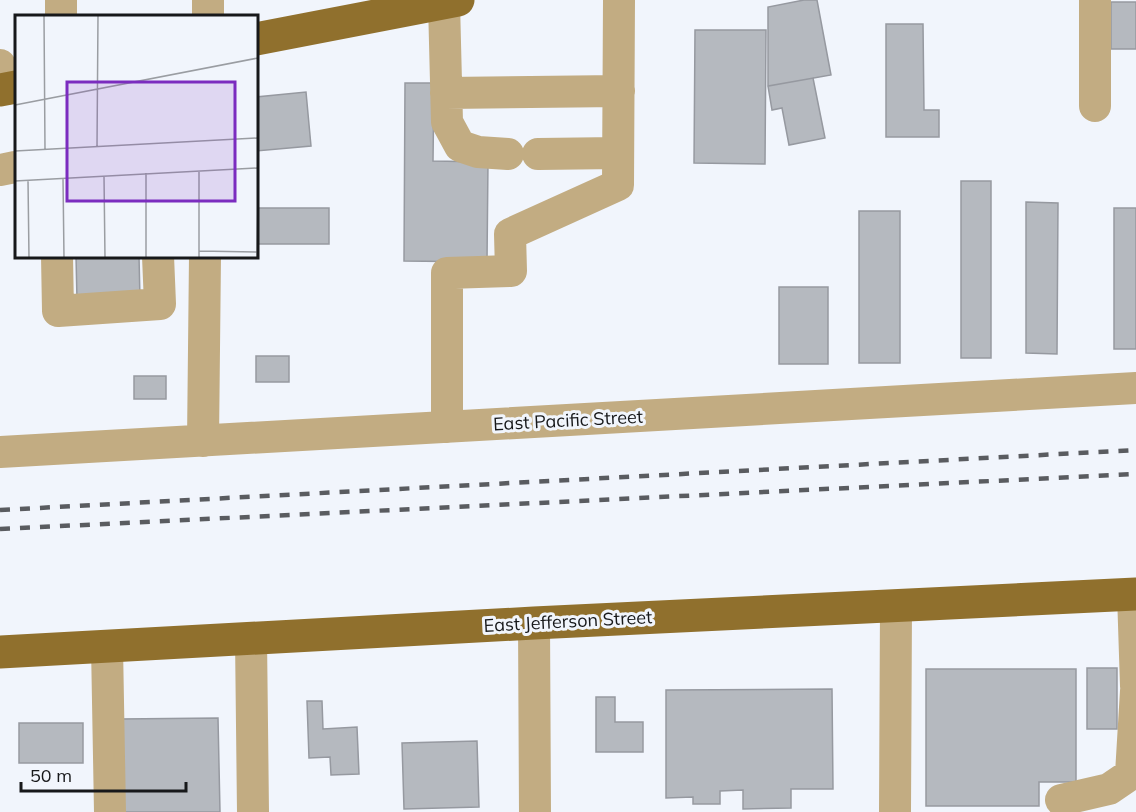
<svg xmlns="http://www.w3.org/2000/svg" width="1136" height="812" viewBox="0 0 1136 812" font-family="Mulish,sans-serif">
<rect width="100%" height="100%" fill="#f1f5fc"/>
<path fill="#b5b9bf" stroke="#9699a0" stroke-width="1.5" d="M804 0H817L831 75 768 86V7Z
M1111 2H1136V49H1111Z
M886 24H923L924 110H939V137H886Z
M695 30H766L765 164 694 163Z
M813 78 825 138 789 145 782 108 772 110 768 86Z
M405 83H434L433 161 488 162 487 262 404 261Z
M306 92 311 146 256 151V97Z
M961 181H991V358H961Z
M1026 202 1058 203 1057 354 1026 353Z
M256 208H329V244H256Z
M1114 208H1136V349H1114Z
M859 211H900V363H859Z
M76 256H139L140 300H77Z
M779 287H828V364H779Z
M256 356H289V382H256Z
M134 376H166V399H134Z
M1087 668H1117V729H1087Z
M926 669H1076V782H1039V806H926Z
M832 689 833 789H791V808L743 809V790L720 791V804H693V797L666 798V690Z
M596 697H615V722H643V752H596Z
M307 701H322L323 729 357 727 359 774 331 775 330 757 309 758Z
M218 718 220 812H122L120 719Z
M19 723H83V763H19Z
M477 741 479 807 404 809 402 743Z"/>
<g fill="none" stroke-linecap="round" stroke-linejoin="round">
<path stroke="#c2ac82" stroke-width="32" d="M61 0V16
M208 0V16
M1095 0V106
M444 3 447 122 460 146 478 152 508 154
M0 65 6 89
M446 93 619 91
M538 154 618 153
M0 170 15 167
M57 256 58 311 160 304 158 256
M447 427V273L511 271 510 234 618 185 619 0
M203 441 205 256
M0 452 1136 388
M1133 594 1136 686
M534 623 535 812
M251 638 253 812
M107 646 110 812
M1136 691 1131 774H1136
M1061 800 1109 789 1131 774
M895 812 896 606"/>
<path stroke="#90702d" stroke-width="33" d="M256 39 458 0
M0 90 16 87
M0 652 534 623 1136 594"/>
<path stroke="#5a5c60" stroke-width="4.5" stroke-dasharray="10 10" stroke-linecap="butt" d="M0 510 1136 450
M0 529 1136 474"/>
</g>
<g text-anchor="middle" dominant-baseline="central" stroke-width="6" stroke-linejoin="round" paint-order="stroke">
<g font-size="18" fill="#17181a" stroke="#f1f5fc">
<text transform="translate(568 420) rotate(-3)">East Pacific Street</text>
<text transform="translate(568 621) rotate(-3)">East Jefferson Street</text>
</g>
</g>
<g transform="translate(15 15)">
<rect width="243" height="243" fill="#f1f5fc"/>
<path fill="none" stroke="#9a9da2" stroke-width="1.5" d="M29 0 30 135M0 90 243 43M82 132 83 0M0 136 243 123M131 158V243M89 161 90 243M48 163 49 243M13 165 14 243M0 166 243 153M184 236 242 237M184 243V156M242 243 243 183"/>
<path fill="#7b2cbf" fill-opacity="0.15" stroke="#7b2cbf" stroke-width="3" d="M52 67H220V186H52Z"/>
<rect width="243" height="243" fill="none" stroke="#17181a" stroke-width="3"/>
</g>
<path d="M21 782v9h165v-9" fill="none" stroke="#17181a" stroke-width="3"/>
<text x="30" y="782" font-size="18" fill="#17181a" stroke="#f1f5fc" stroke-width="4.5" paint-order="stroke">50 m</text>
</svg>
